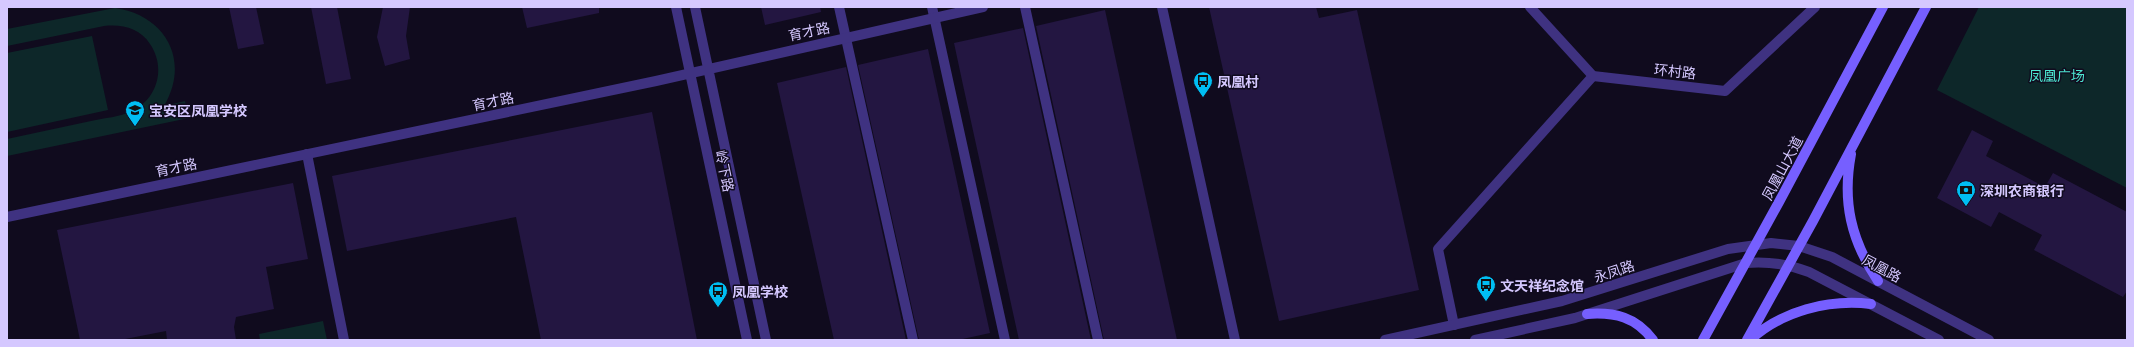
<svg xmlns="http://www.w3.org/2000/svg" width="2134" height="347" viewBox="0 0 2134 347" font-family="Barlow,'Noto Sans SC',sans-serif">
<rect width="100%" height="100%" fill="#100b1e"/>
<path fill="#0d2729" d="M1979 7H2127V188L1937 90Z
M115 8C165 15 191 60 164 106L185 101 189 118 7 156V139C35 133 63 127 91 121 104 118 120 117 132 111 158 99 166 67 150 44 140 28 122 24 104 26L7 46V29Z
M92 36 108 110 7 132V53Z
M323 321 327 340H260L259 334Z"/>
<path fill="#231641" d="M229 7H256L264 44 238 49Z
M311 7H337L351 79 326 84Z
M383 7H410L406 36 410 59 385 66 377 37Z
M522 7H599V13L527 28Z
M761 7H820L821 12 765 25Z
M1209 7H1316L1319 18 1357 10 1419 290 1279 321Z
M1105 10 1121 84 1177 340H1104L1036 26Z
M1023 28 1091 340H1019L963 85 954 43Z
M928 49 990 333 958 340H919L858 65Z
M846 67 906 340H834L777 83Z
M652 112 697 340H541L516 217 347 251 332 176Z
M1972 130 1993 141 1986 156 2045 187 2053 173 2127 212V291L2123 297 2034 250 2042 235 1999 212 1991 227 1937 198Z
M293 183 308 259 266 267 274 309 236 317 234 327 236 340H167L166 331 120 340H80L57 230Z"/>
<g fill="none" stroke-linecap="round" stroke-linejoin="round">
<path stroke="#3f3281" stroke-width="10" d="M839 7 913 340
M932 7 1005 340
M1025 7 1098 340
M1162 7 1235 340
M307 154 344 340
M1454 325 1438 249 1593 76"/>
<path stroke="#3f3281" stroke-width="10" d="M676 7 747 340
M695 7 766 340
M1530 7 1593 76 1725 91 1815 7
M7 217 656 81 983 7
M1385 340 1562 301 1728 249 1771 243 1799 246 1832 257 1989 340
M1475 340 1575 318 1746 263C1768 261 1788 264 1809 272L1939 340"/>
<path stroke="#765fff" stroke-width="10" d="M1851 154C1842 202 1851 240 1878 281
M1587 314C1615 312 1636 317 1653 340
M1703 340 1779 202 1883 7
M1747 340 1813 221 1926 7
M1750 340C1782 311 1828 299 1871 304"/>
</g>
<defs>
<g id="bus-pin" transform="scale(1)"><path d="M0 17L-7.5 6A9.5 9.5 0 1 1 7.5 6Z" fill="#00bef3" stroke="#100b1e"/><path d="M-5-6H5V4H4V6H2V4H-2V6H-4V4H-5ZM-3.5-4V0h7V-4ZM-3.5 1.2v1.5H-2V1.2ZM2 1.2v1.5H3.5V1.2Z" fill="#111"/></g>
<g id="school-pin" transform="scale(1)"><path d="M0 17L-7.5 6A9.5 9.5 0 1 1 7.5 6Z" fill="#00bef3" stroke="#100b1e"/><path d="M0-5L7-2L0 1L-7-2ZM-4 1L0 2.5L4 1V4Q0 6-4 4Z" fill="#111"/></g>
<g id="bank-pin" transform="scale(1)"><path d="M0 17L-7.5 6A9.5 9.5 0 1 1 7.5 6Z" fill="#00bef3" stroke="#100b1e"/><path d="M-6-4H6V4H-6ZM0-2.3a2.3 2.3 0 1 0 0 4.6a2.3 2.3 0 1 0 0-4.6Z" fill="#111"/></g>
</defs>
<g fill-rule="evenodd">
<use href="#bus-pin" x="1203" y="81"/>
<use href="#school-pin" x="135" y="110"/>
<use href="#bank-pin" x="1966" y="190"/>
<use href="#bus-pin" x="1486" y="285"/>
<use href="#bus-pin" x="718" y="291"/>
</g>
<g text-anchor="middle" dominant-baseline="central" stroke-width="3" stroke-linejoin="round" paint-order="stroke">
<g font-size="14" fill="#d5c8ff" stroke="#100b1e">
<text transform="translate(809 31) rotate(-12)">育才路</text>
<text transform="translate(1675 71) rotate(6)">环村路</text>
<text transform="translate(493 101) rotate(-12)">育才路</text>
<text transform="translate(176 167) rotate(-12)">育才路</text>
<text transform="translate(1782 168) rotate(-62)">凤凰山大道</text>
<text transform="translate(725 171) rotate(78)">岭下路</text>
<text transform="translate(1882 268) rotate(28)">凤凰路</text>
<text transform="translate(1614 271) rotate(-18)">永凤路</text>
</g>
<g font-size="14" fill="#4de6d1" stroke="#100b1e">
<text x="2057" y="75">凤凰广场</text>
</g>
<g font-size="14" font-weight="bold" fill="#d5c8ff" stroke="#100b1e" text-anchor="start">
<text x="1217" y="81">凤凰村</text>
<text x="149" y="110">宝安区凤凰学校</text>
<text x="1980" y="190">深圳农商银行</text>
<text x="1500" y="285">文天祥纪念馆</text>
<text x="732" y="291">凤凰学校</text>
</g>
</g>
<rect width="2134" height="347" fill="none" stroke="#d5c8ff" stroke-width="16"/>
</svg>
